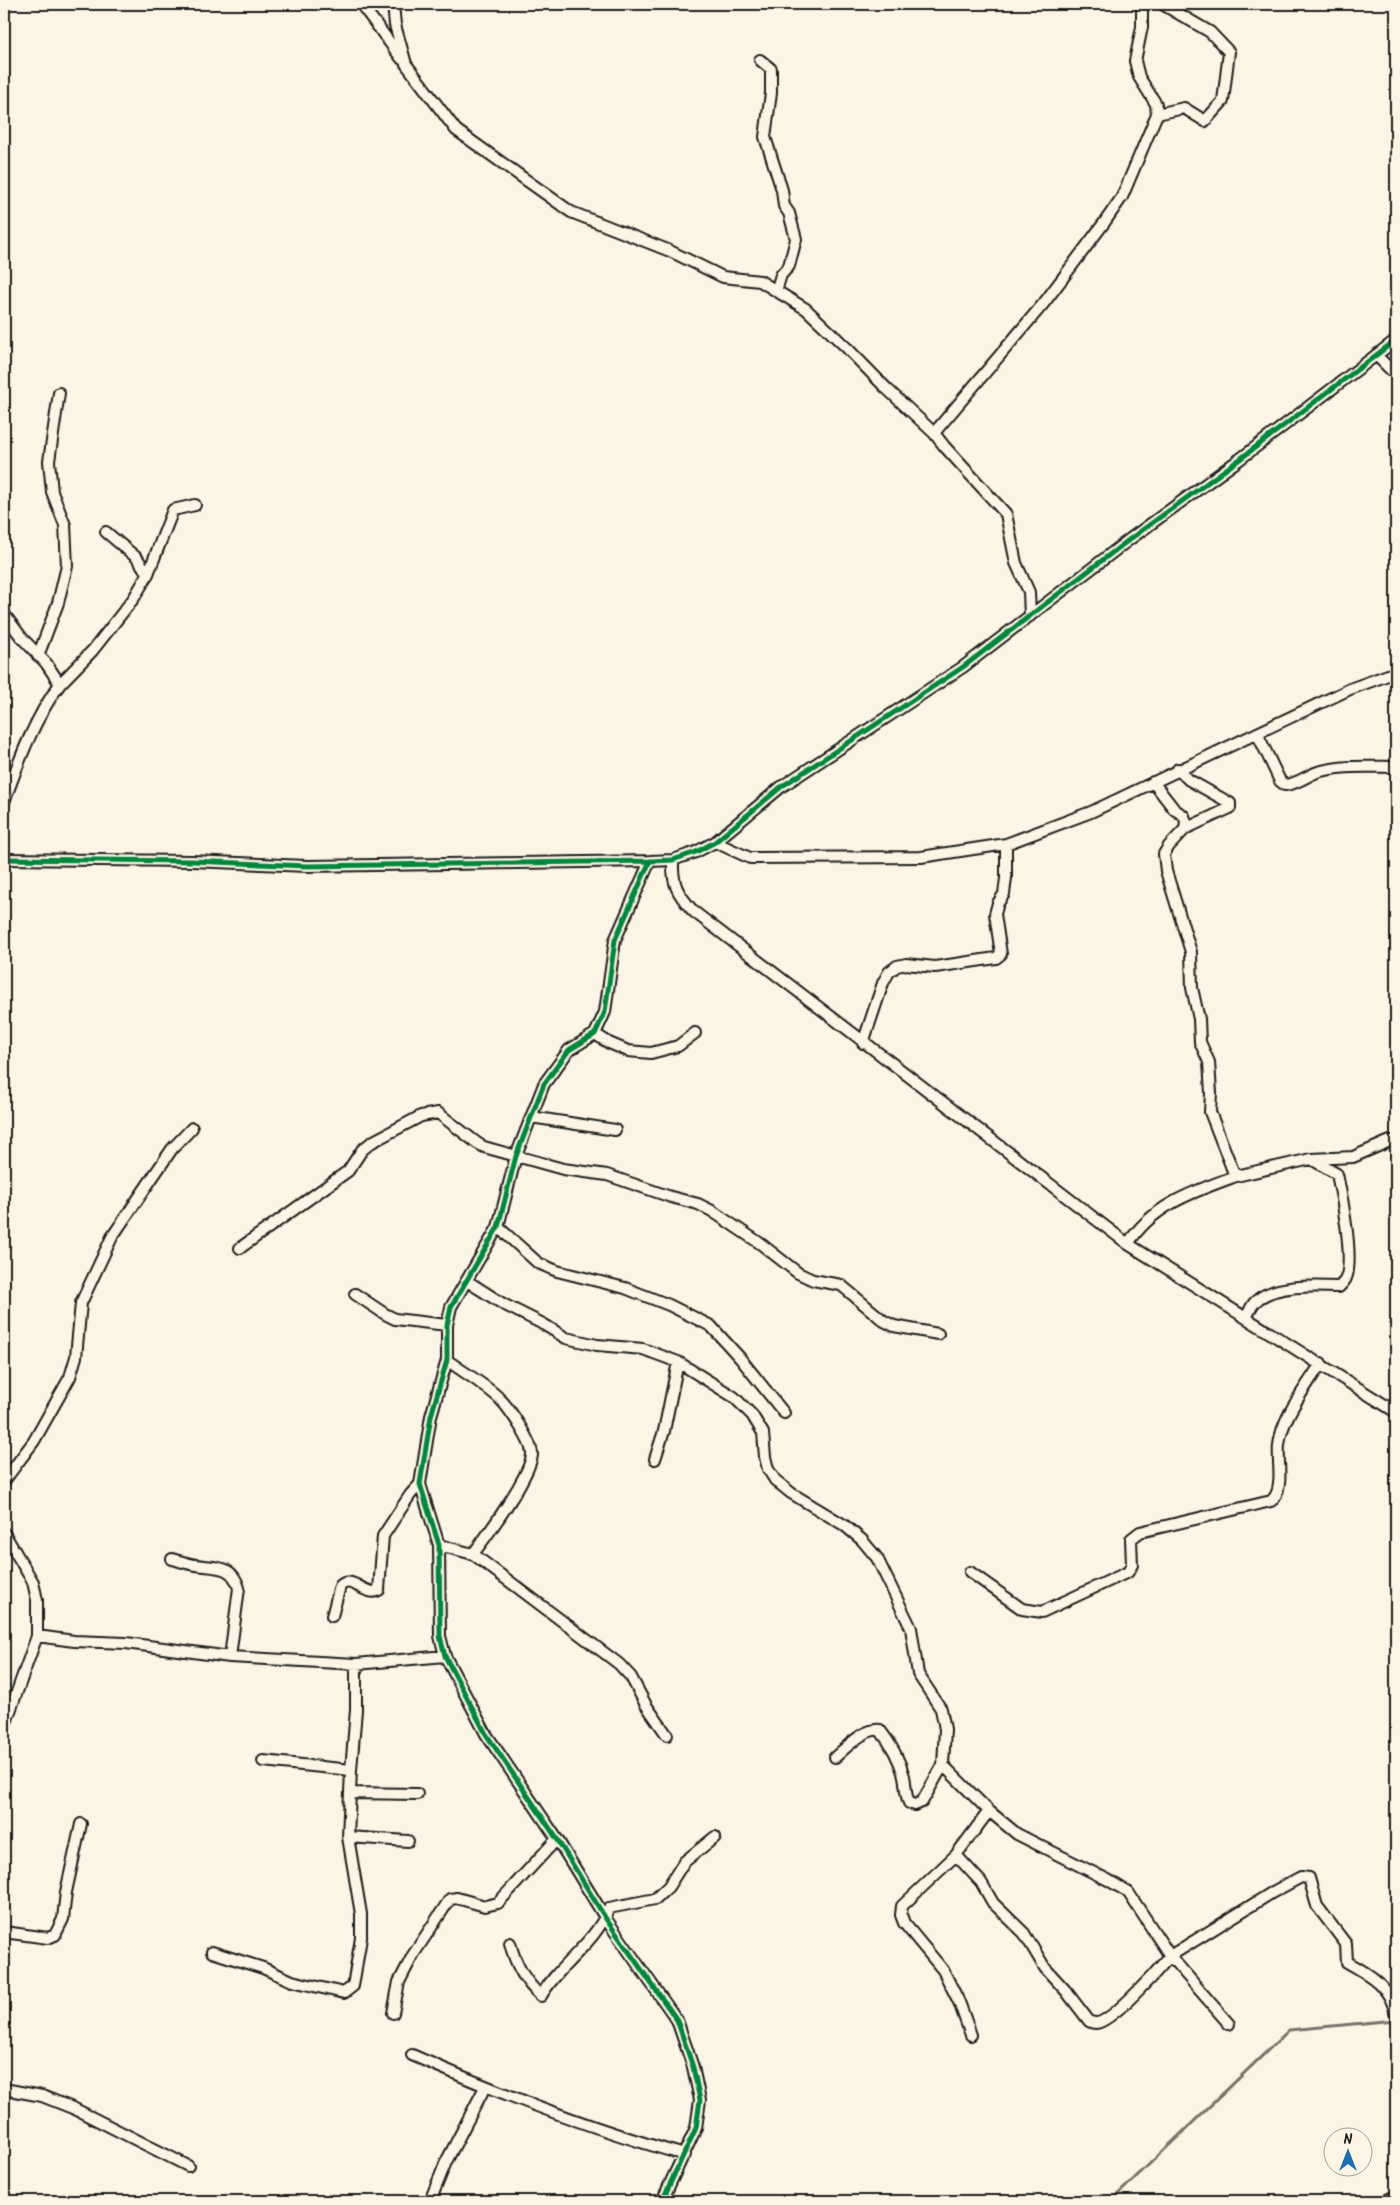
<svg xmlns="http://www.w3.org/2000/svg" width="1400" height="2205" viewBox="0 0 1400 2205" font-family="Kalam,sans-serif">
<rect width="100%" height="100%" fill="#fcf5e5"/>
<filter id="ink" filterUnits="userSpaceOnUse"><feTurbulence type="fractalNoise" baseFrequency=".02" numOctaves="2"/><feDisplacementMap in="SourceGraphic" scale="10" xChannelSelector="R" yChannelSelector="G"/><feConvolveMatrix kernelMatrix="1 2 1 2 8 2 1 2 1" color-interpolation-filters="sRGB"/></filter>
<g filter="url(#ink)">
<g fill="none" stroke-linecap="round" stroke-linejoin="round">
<path stroke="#75726c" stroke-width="3" d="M1111 2201 1289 2030 1396 2020"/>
<g stroke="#1c1c1c" stroke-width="14">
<path id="street" d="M361 4 402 59
M393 4 395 25 406 64 456 130 571 212 670 251 723 277 760 281 806 309 847 348 886 388 934 433 945 447 1006 514 1016 563 1029 592 1030 616
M1142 4V27L1135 61 1139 77 1156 104 1157 114
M760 60 771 69V93L765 137 782 190 784 206 789 213 796 239 789 266 781 275 776 291
M1376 355 1396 375
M934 433 1044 303 1104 223 1122 197 1157 114 1184 108 1205 121 1223 101 1229 52 1210 32 1162 4
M106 532 137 558 148 574
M4 614 22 638 46 663 60 684C34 719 19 761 4 802
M38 656 58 603 67 566 65 525 52 492 49 461 59 393
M60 684 93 650 134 598 148 574 173 510 195 505
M1257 733 1280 781 1285 785C1299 784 1308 774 1321 771 1346 765 1371 767 1396 767
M1178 769 1189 780 1230 803V808L1185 829
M1153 782 1174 809 1184 816 1186 822 1185 829 1169 846 1164 854 1166 871 1191 952 1192 988 1199 1019 1200 1042 1209 1062 1211 1093 1210 1112 1233 1171 1236 1176 1311 1159 1337 1174C1342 1196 1354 1259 1346 1278 1345 1281 1341 1285 1339 1287 1316 1286 1274 1284 1256 1301 1251 1305 1249 1313 1246 1318
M715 842 750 858 921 857 1006 844 1091 812 1350 689 1396 672
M4 859 192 861 307 866 650 861 673 860 696 852 715 842 781 787 963 667 1130 539 1240 459 1396 340
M673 860C672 884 677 893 693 911L1128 1244 1396 1412
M650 861 615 940 605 1012 595 1034 569 1050 544 1084 516 1156 498 1227 451 1307 447 1325V1360L431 1416 420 1484 439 1545 440 1636 445 1656 486 1734 557 1839 606 1919 677 2020 693 2067 700 2100 696 2128 662 2201
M595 1034 609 1043 628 1051 651 1053 678 1046 695 1033
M863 1043 883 983 889 972 897 966 906 964 935 967 996 958 1001 954 995 914 998 903 1004 894 1006 878V844
M531 1117 615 1130
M1312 1159 1353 1157 1390 1141H1396
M498 1227 538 1263 557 1271 625 1288 669 1305 711 1326 740 1358 784 1413
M1128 1244C1152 1205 1195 1191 1236 1176
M240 1248 348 1171 362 1150 372 1142 421 1116 438 1113 477 1143 484 1147 563 1169 607 1175 671 1197 698 1204 712 1211 761 1244 798 1273 813 1280 841 1285 884 1321 894 1326 938 1334
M467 1281 503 1304 543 1324 566 1338 597 1345 643 1349 678 1362 734 1397 752 1415 763 1433 765 1457 768 1469 775 1480 791 1493 844 1525 862 1540 877 1558 911 1628 918 1674 941 1709 945 1729 943 1765 922 1802 915 1805 909 1803C905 1794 906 1785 904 1776 899 1758 891 1744 880 1730 864 1728 846 1748 835 1757
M355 1294 385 1314 395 1319 447 1325
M655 1459 664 1431 678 1362
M4 1481 34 1441 70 1377 76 1357 81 1303 112 1237 172 1149 192 1128
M4 1533 33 1582 37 1600V1636L74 1641 126 1643 230 1657 356 1664 445 1656
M439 1545 473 1554C487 1536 530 1476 532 1455 533 1443 509 1408 500 1399 486 1385 463 1372 447 1360
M473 1554 619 1664 631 1677 646 1705 667 1735
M172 1559C180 1561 188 1564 196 1565 216 1568 232 1564 239 1588L230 1657
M970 1572 1022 1609 1042 1612 1128 1572 1132 1565 1131 1539 1140 1532 1271 1501C1285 1490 1277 1462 1279 1445 1282 1416 1306 1388 1321 1363
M332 1616 340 1586C352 1574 366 1598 379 1590L383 1536 410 1495 420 1484
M4 1728 37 1636
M263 1761 351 1770
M943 1765 989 1811 1017 1834 1108 1880 1128 1892 1170 1956C1159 1969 1111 2023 1096 2023 1092 2023 1091 2022 1089 2021L1066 1991 1045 1968 1024 1933 993 1903 981 1882 956 1855 902 1906 901 1915 904 1923 943 1970 959 2002 971 2035
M350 1793 417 1794
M348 1837 408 1841
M956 1855 989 1811
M4 1932 48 1938 55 1935 63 1919 66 1892 81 1824
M510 1943C515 1963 525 1982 541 1996 560 1963 595 1944 609 1908L655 1899 668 1887 684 1862 715 1837
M212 1952 263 1968 292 1981 344 1993 353 1986 361 1938V1914L348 1837 351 1770 356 1710V1664
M393 2013 399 1982 413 1955 450 1899 457 1898 485 1906 498 1903 557 1839
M1229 2024 1170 1956 1273 1892 1301 1877 1309 1878 1317 1906 1346 1944 1347 1962C1371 1975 1391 1987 1396 2015
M412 2055C501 2094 591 2129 685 2155
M4 2089 42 2096 75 2109 188 2166
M430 2201 446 2162 485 2087
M1388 2201 1389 2199 1396 2196"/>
</g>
<use href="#street" stroke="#fcf5e5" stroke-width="10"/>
<g stroke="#fcf5e5" stroke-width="8">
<path id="cycleway" d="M4 859 192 861 307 866 650 861 673 860 696 852 715 842 781 787 963 667 1130 539 1240 459 1396 340
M650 861 615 940 605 1012 595 1034 569 1050 544 1084 516 1156 498 1227 451 1307 447 1325V1360L431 1416 420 1484 439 1545 440 1636 445 1656 486 1734 557 1839 606 1919 677 2020 693 2067 700 2100 696 2128 662 2201"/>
</g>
<use href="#cycleway" stroke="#00873e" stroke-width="5"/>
</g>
</g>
<rect width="1400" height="2205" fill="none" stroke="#fcf5e5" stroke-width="20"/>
<rect x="10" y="10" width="1380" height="2185" fill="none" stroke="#1c1c1c" stroke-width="2" filter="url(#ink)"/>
<g transform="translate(1348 2152)"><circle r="24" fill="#fcf5e5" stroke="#a29e95"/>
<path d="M0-4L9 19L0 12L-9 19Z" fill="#1f6fb2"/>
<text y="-8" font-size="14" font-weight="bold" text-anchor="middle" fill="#1c1c1c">N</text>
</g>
</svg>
